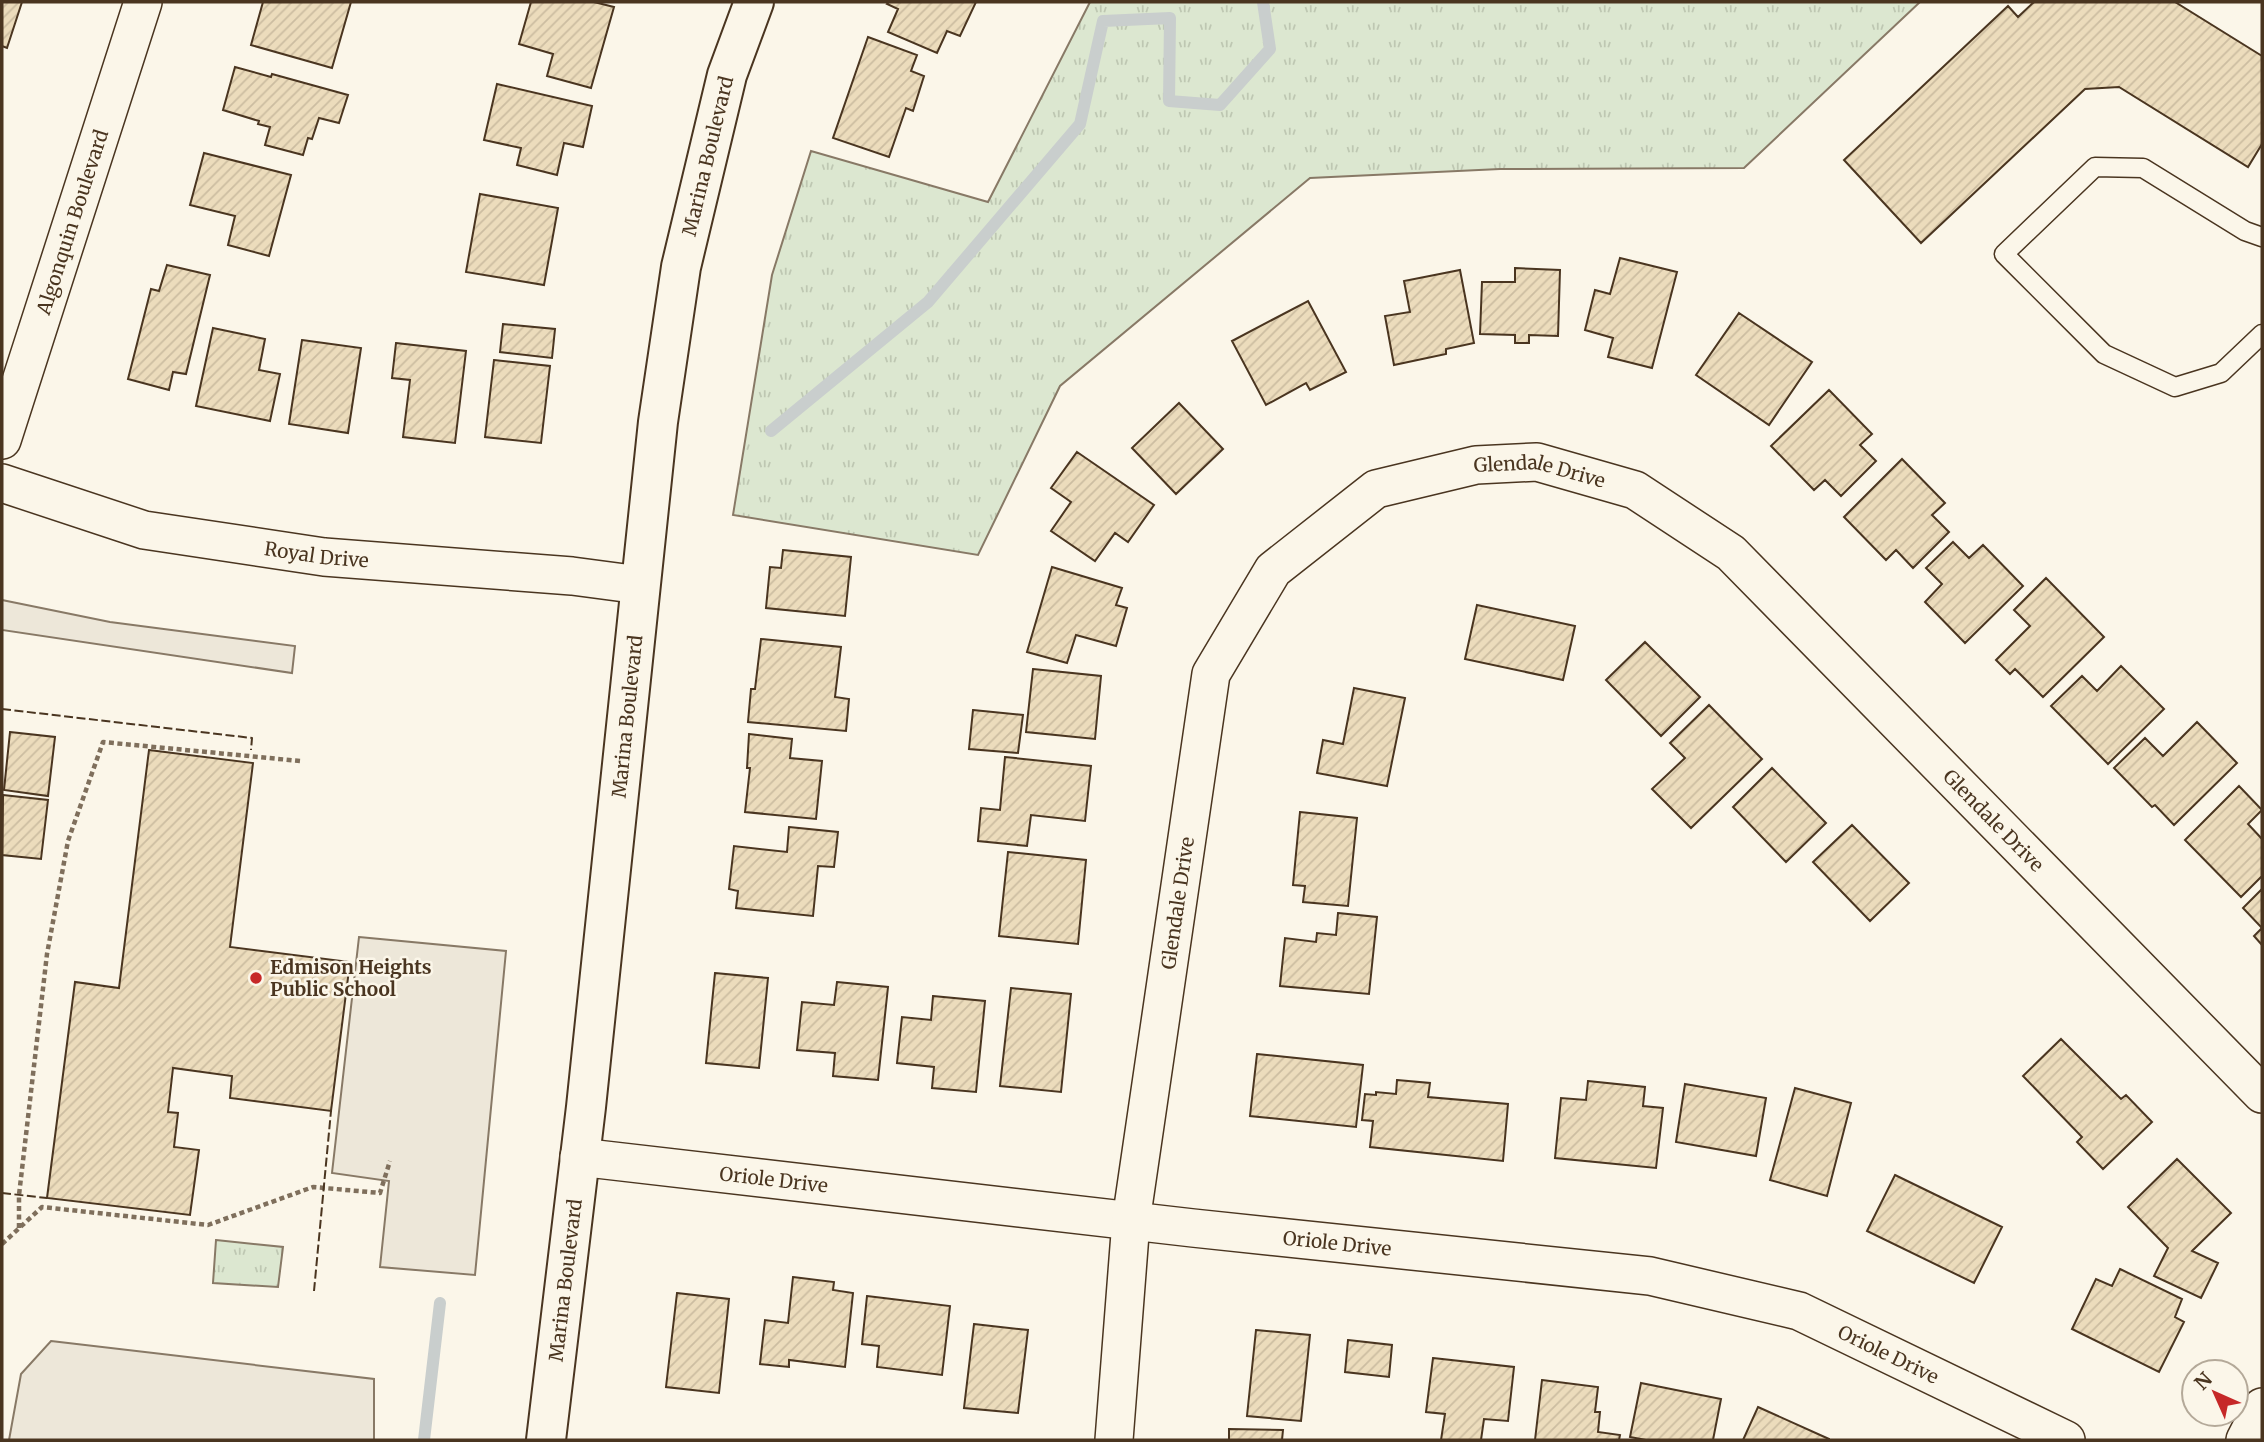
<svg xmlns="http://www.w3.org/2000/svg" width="2264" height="1442" viewBox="0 0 2264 1442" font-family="Merriweather,serif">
<defs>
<pattern id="grass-tufts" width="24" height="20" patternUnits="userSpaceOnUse" patternTransform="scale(1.75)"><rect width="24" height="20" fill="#dce7d0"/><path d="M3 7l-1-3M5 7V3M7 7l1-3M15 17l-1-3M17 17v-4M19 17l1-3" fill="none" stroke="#bec7b2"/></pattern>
<pattern id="building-hatch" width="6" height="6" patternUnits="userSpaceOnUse" patternTransform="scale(1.75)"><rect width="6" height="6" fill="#ecdcbc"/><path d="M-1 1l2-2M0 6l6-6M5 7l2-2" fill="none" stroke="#ccbda1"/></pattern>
</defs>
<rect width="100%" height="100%" fill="#fbf6e9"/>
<path fill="url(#grass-tufts)" stroke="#887966" stroke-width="2" d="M1090 2H1920L1744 168 1500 169 1310 178 1060 386 978 555 733 515 772 275 811 151 988 202Z
M216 1240 283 1247 278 1287 213 1283Z"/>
<path fill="#ede7d9" stroke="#887966" stroke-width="2" d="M2 600 110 622 295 646 292 673 2 630Z
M359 937 506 951 475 1275 380 1267 389 1181 332 1173Z
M51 1341 374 1379V1440H9L21 1374Z"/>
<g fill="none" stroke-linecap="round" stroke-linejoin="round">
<path stroke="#c9cecd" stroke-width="12" d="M771 431 928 302 1080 124 1103 21 1170 18 1169 101 1220 105 1270 49 1263 2
M424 1440 440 1303"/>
</g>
<path fill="url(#building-hatch)" stroke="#4a3520" stroke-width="2" d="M2 2H22L7 48 2 46Z
M263 2H351L332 68 251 45Z
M531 2H594L614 7 591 88 547 76 553 54 519 44Z
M889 2H976L960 36 947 31 937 53 888 32 898 9 887 4Z
M2034 2H2175L2262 56V144L2248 167 2119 87 2085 89 1921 243 1844 160 2008 6 2018 17Z
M868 37 917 55 911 71 924 76 913 111 906 108 889 157 833 138Z
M235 67 271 77 272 74 348 95 339 123 319 118 312 139 308 138 303 155 265 145 270 127 258 124 259 121 223 110Z
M497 84 592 106 583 147 564 143 557 175 517 165 521 148 484 140Z
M204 153 291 175 269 256 228 245 235 216 190 205Z
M480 194 558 208 544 285 466 272Z
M1620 258 1677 272 1652 368 1608 357 1613 338 1585 330 1595 290 1610 294Z
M167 265 210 275 186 374 173 372 169 390 128 379 151 289 159 291Z
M1515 268 1560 270 1558 336 1529 335V343H1515V335L1480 334 1482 282H1515Z
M1460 270 1474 343 1446 349V354L1394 365 1385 316 1410 312 1404 281Z
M1308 301 1346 372 1310 390 1306 383 1266 405 1232 341Z
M1739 313 1812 362 1769 425 1696 375Z
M503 324 555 329 552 358 500 352Z
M213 328 265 339 259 370 280 374 270 421 196 406Z
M302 340 361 348 348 433 289 424Z
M396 343 466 351 455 443 403 437 410 380 392 378Z
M494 360 550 366 541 443 485 437Z
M1829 390 1872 434 1860 445 1876 461 1841 496 1825 480 1814 490 1771 446Z
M1179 403 1223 449 1176 494 1132 448Z
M1077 452 1154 505 1128 542 1115 533 1095 561 1051 531 1071 502 1051 488Z
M1902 459 1945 503 1932 515 1949 532 1913 568 1896 550 1886 560 1844 517Z
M1953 542 1969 558 1983 545 2023 586 1965 643 1925 602 1942 584 1926 568Z
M783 550 851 557 845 616 766 608 770 567 781 568Z
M1052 567 1122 588 1116 605 1127 608 1116 646 1076 635 1067 663 1027 652Z
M2046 578 2104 637 2043 697 2015 669 2010 674 1996 660 2030 626 2014 610Z
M1477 605 1575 626 1563 680 1465 659Z
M761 639 841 647 835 697 849 699 846 731 748 722 751 689H755Z
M1645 642 1700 697 1661 736 1606 680Z
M2121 666 2164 709 2108 764 2051 706 2082 676 2097 691Z
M1033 669 1101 676 1095 739 1026 732Z
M1354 688 1405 698 1387 786 1317 773 1323 740 1343 744Z
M1709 705 1762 759 1691 828 1652 789 1685 758 1670 743Z
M973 710 1023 715 1018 753 969 749Z
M2197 722 2237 763 2174 825 2155 805 2152 807 2114 768 2145 738 2163 756Z
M10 732 55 737 48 796 4 790Z
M749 734 792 739 790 758 822 761 816 819 745 812 750 768H747Z
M149 750 253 763 230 947 350 962 331 1111 230 1098 232 1076 173 1068 168 1112 178 1113 174 1147 199 1150 190 1215 47 1198 75 982 119 988Z
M1005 757 1091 766 1085 821 1031 815 1027 846 978 841 981 808 1000 810Z
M1772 768 1826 823 1786 862 1733 807Z
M2239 786 2262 810 2248 824 2262 839V876L2241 897 2185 840Z
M3 795 48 800 41 859 2 855Z
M1300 812 1357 818 1348 906 1303 902 1305 886 1293 885Z
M1852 825 1909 883 1870 921 1813 862Z
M789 827 838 832 834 867 818 866 813 916 736 908 738 891 729 889 734 846 787 852Z
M1008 852 1086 860 1078 944 999 936Z
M2262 889V945L2254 936 2262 928 2243 908Z
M1338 913 1377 917 1369 994 1280 986 1285 938 1316 942 1317 933 1336 935Z
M715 973 768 978 759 1068 706 1063Z
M837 982 888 987 878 1080 833 1076 835 1053 797 1050 802 1002 834 1005Z
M1011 988 1071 994 1061 1092 1000 1086Z
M933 996 985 1001 976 1092 932 1088 934 1067 897 1063 902 1017 931 1020Z
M2061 1039 2121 1099 2126 1095 2152 1122 2103 1169 2077 1142 2082 1137 2023 1076Z
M1257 1054 1363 1065 1356 1127 1250 1116Z
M1397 1080 1430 1083 1428 1097 1508 1104 1503 1161 1370 1147 1373 1121 1362 1120 1365 1094 1376 1095V1092L1396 1094Z
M1588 1081 1645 1087 1643 1106 1663 1108 1656 1168 1555 1158 1561 1098 1586 1100Z
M1685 1084 1766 1098 1756 1156 1676 1142Z
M1795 1088 1851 1103 1827 1196 1770 1180Z
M2177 1159 2231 1213 2192 1251 2218 1263 2201 1298 2154 1276 2168 1248 2128 1207Z
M1895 1175 2002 1227 1974 1283 1867 1231Z
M2120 1269 2182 1299 2175 1317 2184 1322 2159 1372 2072 1329 2096 1279 2112 1286Z
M793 1277 834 1282 833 1290 853 1293 845 1367 789 1360V1367L760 1364 765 1320 788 1323Z
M677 1293 729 1299 719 1393 666 1387Z
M867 1296 950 1306 942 1375 877 1367 879 1346 862 1344Z
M974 1324 1028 1330 1018 1413 964 1408Z
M1256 1330 1310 1335 1301 1421 1247 1416Z
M1348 1340 1392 1345 1389 1377 1345 1372Z
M1433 1358 1514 1367 1508 1421 1484 1419 1481 1440H1441L1445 1414 1426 1412Z
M1542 1380 1598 1387 1595 1412H1600L1598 1432 1620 1435 1619 1440H1535Z
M1641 1383 1721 1399 1713 1440H1646L1630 1437Z
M1758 1407 1829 1439V1440H1743Z
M1229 1429 1283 1430 1282 1440H1229Z"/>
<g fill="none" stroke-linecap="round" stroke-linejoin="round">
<g stroke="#4a3520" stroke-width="21">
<path id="service" d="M2262 237 2245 231 2143 168 2095 167 2004 254 2104 354 2175 387 2221 373 2262 334"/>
</g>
<g stroke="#4a3520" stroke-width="40">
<g id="minor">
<path id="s1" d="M2 440 143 2"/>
<path id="s2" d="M2 483 144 530 324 557 572 576 640 585"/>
<path id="s3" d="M579 1157 1193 1228 1650 1276 1799 1311 2066 1440"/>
<path id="s4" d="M1114 1440 1131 1221 1211 674 1273 570 1376 489 1476 465 1537 462 1635 490 1731 553 2262 1094"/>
<path d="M2245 1440 2262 1407"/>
</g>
</g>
<g stroke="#4a3520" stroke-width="42">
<g id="tertiary">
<path id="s5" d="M546 1440 586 1107 658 422 681 267 727 75 754 2"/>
</g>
</g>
<path stroke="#7f6f5c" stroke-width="4.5" stroke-dasharray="5 3.5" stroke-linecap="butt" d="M19 1228V1195L47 954 68 841 103 742 300 761
M2 1244 42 1207 208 1225 313 1187 380 1193 390 1161"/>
<use href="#service" stroke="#fbf6e9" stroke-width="18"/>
<use href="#minor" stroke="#fbf6e9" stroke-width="37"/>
<use href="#tertiary" stroke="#fbf6e9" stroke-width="38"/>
<path stroke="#4a3520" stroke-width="2" stroke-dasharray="9 3.5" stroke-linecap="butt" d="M2 709 252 738 251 750
M2 1193 47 1198
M314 1291 331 1111"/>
</g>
<circle fill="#c62828" stroke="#fbf6e9" stroke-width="2.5" cx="256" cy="978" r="7"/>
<g text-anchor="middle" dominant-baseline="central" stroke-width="5" stroke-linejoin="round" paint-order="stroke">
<g font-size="19" fill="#4a3520" stroke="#fbf6e9">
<text stroke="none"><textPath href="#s5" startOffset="1295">Marina Boulevard</textPath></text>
<text stroke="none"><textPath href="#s1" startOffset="229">Algonquin Boulevard</textPath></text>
<text stroke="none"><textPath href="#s4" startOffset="1192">Glendale Drive</textPath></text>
<text stroke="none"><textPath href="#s2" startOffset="324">Royal Drive</textPath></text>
<text stroke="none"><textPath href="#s5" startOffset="728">Marina Boulevard</textPath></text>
<text stroke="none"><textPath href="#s4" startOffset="1780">Glendale Drive</textPath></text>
<text stroke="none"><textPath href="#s4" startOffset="541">Glendale Drive</textPath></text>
<text stroke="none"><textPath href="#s3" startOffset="196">Oriole Drive</textPath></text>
<text stroke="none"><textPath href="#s3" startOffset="763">Oriole Drive</textPath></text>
<text stroke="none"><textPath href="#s5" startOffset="161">Marina Boulevard</textPath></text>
<text stroke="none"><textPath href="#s3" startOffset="1330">Oriole Drive</textPath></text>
</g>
<g font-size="19" font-weight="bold" fill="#4a3520" stroke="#fbf6e9" text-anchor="start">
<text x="270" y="967">Edmison Heights<tspan x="270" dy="22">Public School</tspan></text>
</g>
</g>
<rect width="2264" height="1442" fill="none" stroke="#4a3520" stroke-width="7"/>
<g transform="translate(2215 1393) rotate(315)"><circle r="33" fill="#fbf6e9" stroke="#b4a999" stroke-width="2"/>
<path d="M0-5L12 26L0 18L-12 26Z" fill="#c62828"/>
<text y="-10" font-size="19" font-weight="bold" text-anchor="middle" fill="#4a3520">N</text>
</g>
</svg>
